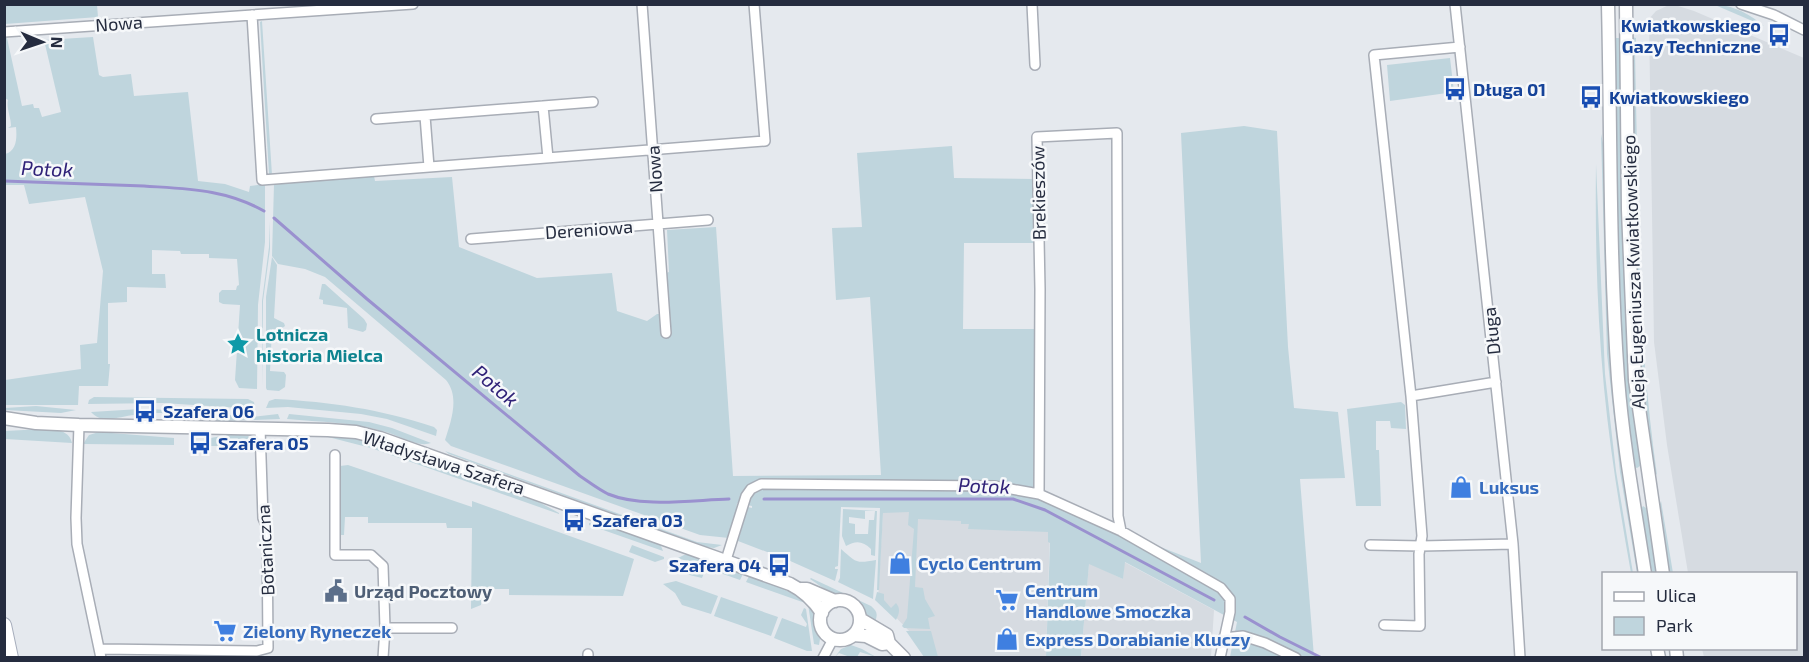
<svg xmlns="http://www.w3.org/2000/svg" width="1809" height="662" viewBox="0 0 1809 662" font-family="'Exo 2',sans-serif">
<rect width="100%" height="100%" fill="#e5e9ee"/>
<path fill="#d6dbe1" d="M1669 5H1675L1694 11 1804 58V657H1704L1702 649 1796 648V574L1688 573 1667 445 1654 342 1649 19 1656 11Z
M883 512H915L1050 530 1046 657H926L912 634 878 599Z
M1124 562 1214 610 1211 657 1081 658 1089 563 1123 579Z"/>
<path fill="#bfd5dd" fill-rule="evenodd" d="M5 4 97 5 98 17 5 24Z
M1715 5C1732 4 1751 15 1764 26Z
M262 21 272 175 269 174 260 22Z
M93 37 99 75 103 77 131 74 134 96 188 92 198 181 225 184 249 192 250 186 265 184V242L258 305 257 389 239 388 235 380 240 305 223 304 219 302V293L222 290H236L237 286 239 285 237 259 209 258V254H181L180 251 152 250V274H165L166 288 127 287V302L108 303V364H110L108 386H79L78 405H5V380L81 369 80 345 97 343 103 271 85 197 29 204 24 185H5V154C17 151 17 137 16 127L8 128 11 126C11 117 6 108 8 100L5 98V38H7L22 106 33 104 34 108H39L42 117 61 112 44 40Z
M1632 37 1636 38 1635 53 1638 198 1634 190Z
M1614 38H1620L1625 317 1632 401 1640 466 1637 468 1634 467C1614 325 1616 181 1614 38Z
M1450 58 1454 92 1390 101 1387 65Z
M1244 126 1277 131 1288 347 1294 408 1338 412 1345 478 1300 479 1314 657H1230L1237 622 1125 562 1123 579 1089 564 1081 657H1046L1050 543 1048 542V532L968 529 969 524H961V521L918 519 915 587 923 588 925 599 935 616 928 618 930 629 904 628 902 626 907 618 914 529 908 525 909 512 883 513 879 590H877L880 508 841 507 838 566 835 567V569H838L835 581 788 560 738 541 748 507 752 508V506L737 503 736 513 729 538 700 535 451 446 445 440C451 421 460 397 446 380L325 277 305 269 278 264 272 256 274 184 374 176 375 181 452 177 459 247 537 278 612 273 617 311 647 321 657 314H668L666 273 669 272 667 230 716 227 733 476 881 475 870 297 836 300 832 228 862 227 857 153 952 146 954 178 1035 179V243H964L963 329H1034V423L1037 484 1049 496 1110 527 1201 563 1181 133Z
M1601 134 1605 152C1606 232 1606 313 1614 393 1620 453 1631 514 1640 573H1637L1620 472 1607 354Z
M1596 164 1605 374 1616 471 1633 573H1631C1620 512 1610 450 1604 388 1597 313 1595 238 1596 164Z
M270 221V249L263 301 262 388V301L269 247Z
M1638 224C1640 310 1645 389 1657 475 1647 462 1648 437 1646 421 1639 359 1637 296 1634 233Z
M272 257 277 265 274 318 284 323 285 326 281 329H272L270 371 284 372 286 375 285 387 279 391 267 390 266 388V297Z
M322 284H325L364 319 367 324 366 330 363 332 348 328 347 308 323 304V300L319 299Z
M94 397 248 399 254 402 255 409 163 403 88 404 89 400Z
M275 399C331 402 380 409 434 427L437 430 436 436 387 419 361 414 288 407 266 408 269 401Z
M1401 402 1405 405 1406 429 1391 428 1390 421H1376V450H1379L1381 506H1356L1347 409Z
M36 406 76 410 61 413 5 410V408Z
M140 409V414H135V415C120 416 102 425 91 412Z
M152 409 252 417 278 414 280 419 222 421 165 416 164 413H152Z
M289 414 369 422 392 428 431 443C418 448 398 435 386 432 354 422 320 422 287 419Z
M24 430C39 430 68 424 72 443L5 439V431Z
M99 432 174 438V445L83 444 89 435Z
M233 434 248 436 254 442 241 446H205V439Z
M307 435 351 437 370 441 528 496 559 513V514L371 448 328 437H308Z
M445 451 697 542 722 545 714 548 706 547 449 454Z
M348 465 472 507V501L634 559 623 596 509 595V589H482L481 605 471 609 472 528H447L446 523H368V517H345L344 535H340V466Z
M1661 501 1673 573H1669L1658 510Z
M1643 506 1646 508 1657 573H1652L1641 509Z
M843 509 877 511 875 556 871 555V549C863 541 856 540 846 546L842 536ZM865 511H875L874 520H869L868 534H855V524L849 523V517L865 519Z
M589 523 611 526 655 542 661 546 663 551 589 525Z
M632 545 664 557V559L655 562 629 552Z
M841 549C856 562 855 564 876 560L873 599 838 582 840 578Z
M684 555H691L743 574 740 580 678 558Z
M675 563 704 573 702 578C692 575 676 574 675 563Z
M749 576 782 588 809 603 815 612 820 639 819 645 814 644 808 604 746 582Z
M811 578 871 606C878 612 878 615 874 624 867 617 864 608 857 602 850 596 843 597 835 594 826 591 818 584 810 579Z
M676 581 718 596 711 614 682 605 675 593 663 584Z
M877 592 884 594V600L891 608 896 603C901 609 899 614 896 620L875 600Z
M721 597 778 617 771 636 714 616Z
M804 608 806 609 812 651H807L774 638 782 618 806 627 807 624 801 615Z
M906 631H931L938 657H924Z
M851 645 862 649 876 657 860 652 857 657H850L839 653 835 657 841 649Z"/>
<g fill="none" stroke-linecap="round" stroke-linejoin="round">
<path stroke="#9a91cf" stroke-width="3" d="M4 181C51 183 97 184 144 186 188 189 225 189 264 211
M274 218 367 299 580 476C589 482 598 489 608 494 642 508 693 500 729 499
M764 499H1013L1045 510 1214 600
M1245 617 1280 637 1322 658"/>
<g stroke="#a8adb6" stroke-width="12">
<path id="minor" d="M642 4 666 333
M1032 4 1035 65
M1455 4 1513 544 1520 658
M1741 4 1774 15 1804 30
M252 15 262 180 765 141 754 4
M4 32 413 4
M543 106 548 158
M425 116 429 167
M376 119 593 102
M471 239 708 220
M1411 396 1496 382
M79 425 76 518 77 544 101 658
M335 455V555H371L383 566 385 628 383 658
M1121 531 1039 494 1040 289 1037 137 1117 133 1118 516 1121 531 1221 588 1230 599V612L1220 658
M1370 545 1421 546 1513 544
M726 560 746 496 751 489 761 484 994 486 1039 494
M1384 625 1420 626 1419 554 1422 536 1411 396 1374 55 1460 47
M385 628H452
M1223 638 1243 636 1265 643 1296 658
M100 649 257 651 268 648 267 527 263 518 260 428
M588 658V654
M823 658 833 639"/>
</g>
<g stroke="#a8adb6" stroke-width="15">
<path id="tertiary" d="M1608 4C1611 129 1609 254 1618 379 1623 444 1635 509 1645 574
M1626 4 1628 210 1635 380 1663 574
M4 418 36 423 79 425 328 430 356 432 380 438 790 584C802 590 814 601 822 613
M801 589H807L835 601
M820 620a20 20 0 1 1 40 0a20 20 0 1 1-40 0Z
M860 619 887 635 889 643 904 658
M853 635 866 636 882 644 889 643
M1657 648 1659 658
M1676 648 1677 658"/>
</g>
<g stroke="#a7aebc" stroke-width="16">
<path id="secondary" d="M4 625 11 658"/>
</g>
<use href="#minor" stroke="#fff" stroke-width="9"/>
<use href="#tertiary" stroke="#fff" stroke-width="12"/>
<use href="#secondary" stroke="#fff" stroke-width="14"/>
</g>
<defs>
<g id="bus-bare" transform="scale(1.8)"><path d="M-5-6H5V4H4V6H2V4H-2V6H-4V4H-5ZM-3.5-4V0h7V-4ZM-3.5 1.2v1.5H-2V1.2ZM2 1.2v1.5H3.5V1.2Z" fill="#1a4fb4" stroke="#f6f8fa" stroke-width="2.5" paint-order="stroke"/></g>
<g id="sight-bare" transform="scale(1.8)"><path d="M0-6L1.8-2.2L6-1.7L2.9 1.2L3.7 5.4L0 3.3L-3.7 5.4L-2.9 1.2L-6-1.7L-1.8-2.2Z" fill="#0f9aa8" stroke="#f6f8fa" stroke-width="2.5" paint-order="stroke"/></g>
<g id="shop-bare" transform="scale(1.8)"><path d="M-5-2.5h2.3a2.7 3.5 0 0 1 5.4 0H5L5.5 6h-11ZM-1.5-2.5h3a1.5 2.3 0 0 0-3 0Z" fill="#3f7fe0" stroke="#f6f8fa" stroke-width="2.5" paint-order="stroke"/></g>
<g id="civic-bare" transform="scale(1.8)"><path d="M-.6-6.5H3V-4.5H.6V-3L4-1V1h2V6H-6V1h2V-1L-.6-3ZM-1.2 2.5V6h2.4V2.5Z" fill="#5c6f8a" stroke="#f6f8fa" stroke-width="2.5" paint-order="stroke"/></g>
<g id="supermarket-bare" transform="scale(1.8)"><path d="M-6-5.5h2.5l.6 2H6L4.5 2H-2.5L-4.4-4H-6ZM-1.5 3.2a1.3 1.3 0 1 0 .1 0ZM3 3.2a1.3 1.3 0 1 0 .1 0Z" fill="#3f7fe0" stroke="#f6f8fa" stroke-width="2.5" paint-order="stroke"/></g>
</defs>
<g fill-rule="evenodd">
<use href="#bus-bare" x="1779" y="35"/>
<use href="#bus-bare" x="1455" y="89"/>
<use href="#bus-bare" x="1591" y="97"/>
<use href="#sight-bare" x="238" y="344"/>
<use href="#bus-bare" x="145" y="411"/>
<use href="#bus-bare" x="200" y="443"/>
<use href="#shop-bare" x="1461" y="487"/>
<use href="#bus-bare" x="574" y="520"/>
<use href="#shop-bare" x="900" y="563"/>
<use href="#bus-bare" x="779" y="565"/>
<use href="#civic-bare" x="336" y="591"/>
<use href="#supermarket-bare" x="1007" y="600"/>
<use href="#supermarket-bare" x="225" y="631"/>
<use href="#shop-bare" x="1007" y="639"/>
</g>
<g text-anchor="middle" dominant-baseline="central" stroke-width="5" stroke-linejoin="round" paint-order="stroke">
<g font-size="18" fill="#252c3f" stroke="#f6f8fa">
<text transform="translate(119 23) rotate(-4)">Nowa</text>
<text transform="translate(654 169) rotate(-94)">Nowa</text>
<text transform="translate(1038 193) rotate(-91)">Brekieszów</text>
<text transform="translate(589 229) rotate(-4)">Dereniowa</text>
<text transform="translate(1633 272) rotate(-92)">Aleja Eugeniusza Kwiatkowskiego</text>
<text transform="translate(1491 331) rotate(-96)">Długa</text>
<text transform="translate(444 462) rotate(18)">Władysława Szafera</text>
<text transform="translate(265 550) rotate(-93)">Botaniczna</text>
</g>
<g font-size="18" font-weight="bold" fill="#164399" stroke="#f6f8fa" text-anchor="start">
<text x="1761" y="25" text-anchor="end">Kwiatkowskiego<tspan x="1761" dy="21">Gazy Techniczne</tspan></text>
<text x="1473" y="89">Długa 01</text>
<text x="1609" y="97">Kwiatkowskiego</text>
<text x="163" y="411">Szafera 06</text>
<text x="218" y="443">Szafera 05</text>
<text x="592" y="520">Szafera 03</text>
<text x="761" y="565" text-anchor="end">Szafera 04</text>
</g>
<g font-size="18" font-weight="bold" fill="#0d838f" stroke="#f6f8fa" text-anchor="start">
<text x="256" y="334">Lotnicza<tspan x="256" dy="21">historia Mielca</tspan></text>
</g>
<g font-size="18" font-weight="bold" fill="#366cbe" stroke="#f6f8fa" text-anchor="start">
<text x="1479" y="487">Luksus</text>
<text x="918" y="563">Cyclo Centrum</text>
<text x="1025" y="590">Centrum<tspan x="1025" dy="21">Handlowe Smoczka</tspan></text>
<text x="243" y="631">Zielony Ryneczek</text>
<text x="1025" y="639">Express Dorabianie Kluczy</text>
</g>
<g font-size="18" font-weight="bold" fill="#4e5e75" stroke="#f6f8fa" text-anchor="start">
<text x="354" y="591">Urząd Pocztowy</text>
</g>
<g font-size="20" font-style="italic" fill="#302278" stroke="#f6f8fa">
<text transform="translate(47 168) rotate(2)">Potok</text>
<text transform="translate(496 385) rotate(40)">Potok</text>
<text transform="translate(984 485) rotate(2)">Potok</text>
</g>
</g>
<rect width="1809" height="662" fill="none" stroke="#252c3f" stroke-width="12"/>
<rect x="1602" y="572" width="195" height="78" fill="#f6f8fa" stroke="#a2a6af" stroke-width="1.5"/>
<rect x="1614" y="592" width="30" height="9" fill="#ffffff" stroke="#a2a6af" stroke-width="1.5"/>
<text x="1656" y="602" font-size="18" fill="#252c3f">Ulica</text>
<rect x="1614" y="617" width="30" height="18" fill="#bfd5dd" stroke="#a2a6af" stroke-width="1.5"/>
<text x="1656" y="632" font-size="18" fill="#252c3f">Park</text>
<g transform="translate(42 42) rotate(92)" stroke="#f6f8fa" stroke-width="4.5" paint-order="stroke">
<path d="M0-4.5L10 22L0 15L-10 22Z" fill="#252c3f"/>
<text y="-9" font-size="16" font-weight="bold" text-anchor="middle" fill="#252c3f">N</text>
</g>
</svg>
